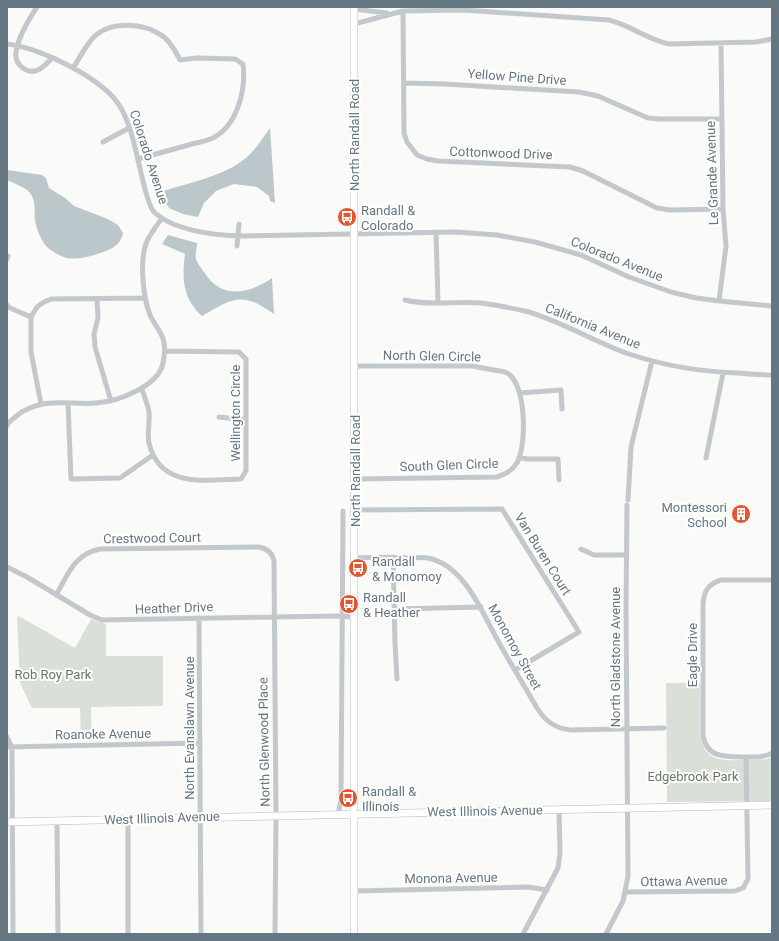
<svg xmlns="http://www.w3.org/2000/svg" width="779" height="941" viewBox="0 0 779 941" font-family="Roboto,sans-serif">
<rect width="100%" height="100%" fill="#fafaf8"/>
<path fill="#dadfd7" d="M17 615 75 648 91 619 106 624V656H163V706L91 707 92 740H81L80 708H32L20 683Z
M666 683H700V735C704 761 721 761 744 760 753 760 763 761 772 757V801L667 802Z"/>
<path fill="#bbc7cb" d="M270 128 275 203 270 201 269 196 257 187 234 184 216 191 204 203 198 217 183 214 169 208 161 196 163 191C186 184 221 176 239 163 252 155 261 141 270 128Z
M7 170 42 175 46 178 49 188 65 198 74 206 108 219 118 225 123 233C121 244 113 249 103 252 93 256 77 260 67 258 61 257 50 250 46 246 41 240 36 228 35 220 34 212 36 204 32 196 29 188 15 184 7 180Z
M168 235 197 243C197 248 195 254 196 259 197 263 202 269 204 272 221 300 249 294 272 278L274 314C242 291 233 298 202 316 182 298 182 278 185 254L162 244Z"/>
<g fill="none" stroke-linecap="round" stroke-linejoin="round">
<g stroke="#b3babf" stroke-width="8">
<path id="secondary" d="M7 822 772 805
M354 934V7"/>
</g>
<path stroke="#c3c8cc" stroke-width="5" d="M37 7C29 19 18 38 16 52 14 64 27 75 38 70 44 67 48 62 52 58
M354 9 387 13
M403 11 404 133 407 142 417 155 427 159 438 161 570 167 583 171 657 208 670 210 723 209
M354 24 403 11 463 10 609 20C630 25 648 40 669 44L756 42 772 39
M7 44C39 47 105 79 121 108 130 124 134 143 138 160 141 171 147 205 154 212 173 230 212 235 238 236L456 232 497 235 535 242 581 255 629 277 671 292 696 298 719 301 772 306
M73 68C79 59 85 47 92 39 109 20 144 22 164 37 171 43 176 52 180 60L197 58 235 59 243 64C246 89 238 125 213 138 207 141 199 142 192 144 174 149 156 154 138 159
M404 83 445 84 579 92 598 96 648 118 660 119H722
M103 142 129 128
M436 232 438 302
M237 246 239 224
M7 259 8 256
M97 299 98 318 94 334 95 347 111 401
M405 300C430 306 456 301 481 303 496 305 511 308 525 311 562 321 594 342 629 354 665 366 701 372 739 373 750 374 761 375 772 375
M719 301 726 246 723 209 721 43
M7 305 10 308 31 317
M355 366H472L505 372C527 380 527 446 517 463 512 471 505 474 497 477L355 479
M142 389C144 396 148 405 149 412 150 422 147 433 149 443 160 489 206 480 241 479L246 471V359L239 352 165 351
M520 393 561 390 562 409
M68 403 71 479 120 478 153 455
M41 404 31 352V317L37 307 44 302 51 299 145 298
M219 417 246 420
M7 426 8 423C20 413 24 409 39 405 57 400 78 405 96 403 117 402 159 386 163 363 165 354 166 343 161 334 158 328 153 322 150 315 143 297 139 259 147 241 151 233 157 225 162 218
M519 457 527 459H558L559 480
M706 458 723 373
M628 500 631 447 652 361
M355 510 502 509 579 632 515 670
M581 549 594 555H626
M393 557 395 643 397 679
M355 558C373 557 391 557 410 558 416 558 422 557 428 558 464 565 482 612 497 639 510 663 524 685 537 708 546 722 555 728 571 730L664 728
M7 567 27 577 90 615 102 620 274 617 338 616 355 617
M772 580H721C708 584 704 591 703 604V736C707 758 726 757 745 757 754 757 764 758 772 753
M56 595C68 575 74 554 100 549L258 547C267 548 272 552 274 561L276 815 275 934
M395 609 481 607
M199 618 201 934
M7 737 12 747 13 934
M7 747 200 743
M338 814 341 801 343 511
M57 820 58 934
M354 891 528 887 547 890
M625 892 735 891 743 888 748 879 746 757
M128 934V819
M523 934 558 868 560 853 559 810
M606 934 623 901 628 876 626 608 627 505"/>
<use href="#secondary" stroke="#fff" stroke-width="7"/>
</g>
<defs>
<g id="bus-disc" transform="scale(1)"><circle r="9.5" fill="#e4572e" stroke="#fff"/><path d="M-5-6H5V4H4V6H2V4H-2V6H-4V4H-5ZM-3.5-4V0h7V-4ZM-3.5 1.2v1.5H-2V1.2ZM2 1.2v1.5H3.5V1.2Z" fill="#fff"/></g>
<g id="building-disc" transform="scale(1)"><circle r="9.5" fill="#e4572e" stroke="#fff"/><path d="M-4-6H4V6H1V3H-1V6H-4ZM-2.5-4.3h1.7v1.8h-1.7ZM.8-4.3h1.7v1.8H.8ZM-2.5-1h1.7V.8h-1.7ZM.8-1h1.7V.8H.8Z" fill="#fff"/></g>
</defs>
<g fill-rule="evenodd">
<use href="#bus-disc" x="347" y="217"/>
<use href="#building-disc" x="741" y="514"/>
<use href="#bus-disc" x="358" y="568"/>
<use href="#bus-disc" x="349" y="604"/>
<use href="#bus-disc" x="348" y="798"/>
</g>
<g text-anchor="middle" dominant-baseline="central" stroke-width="4" stroke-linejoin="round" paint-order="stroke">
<g font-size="13" fill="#657683" stroke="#fff">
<text transform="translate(517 77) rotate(4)">Yellow Pine Drive</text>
<text transform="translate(354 135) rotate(-90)">North Randall Road</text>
<text transform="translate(501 153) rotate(2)">Cottonwood Drive</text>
<text transform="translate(149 157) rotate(72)">Colorado Avenue</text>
<text transform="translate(712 173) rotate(-92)">Le Grande Avenue</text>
<text transform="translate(617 259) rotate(22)">Colorado Avenue</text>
<text transform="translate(593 326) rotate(22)">California Avenue</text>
<text transform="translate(432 356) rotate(1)">North Glen Circle</text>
<text transform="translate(235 413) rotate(-90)">Wellington Circle</text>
<text transform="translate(449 465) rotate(-2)">South Glen Circle</text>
<text transform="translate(355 471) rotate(-90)">North Randall Road</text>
<text transform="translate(152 538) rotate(-1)">Crestwood Court</text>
<text transform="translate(543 554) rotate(58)">Van Buren Court</text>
<text transform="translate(174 608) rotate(-2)">Heather Drive</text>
<text transform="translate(515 647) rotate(61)">Monomoy Street</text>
<text transform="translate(692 655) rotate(-90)">Eagle Drive</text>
<text transform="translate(615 657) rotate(-90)">North Gladstone Avenue</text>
<text transform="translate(189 728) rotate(-90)">North Evanslawn Avenue</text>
<text transform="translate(103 734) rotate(-1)">Roanoke Avenue</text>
<text transform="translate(264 742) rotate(-91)">North Glenwood Place</text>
<text transform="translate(485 811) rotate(-1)">West Illinois Avenue</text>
<text transform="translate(162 818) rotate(-2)">West Illinois Avenue</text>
<text transform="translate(451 878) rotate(-1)">Monona Avenue</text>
<text transform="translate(684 881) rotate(-1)">Ottawa Avenue</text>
</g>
<g font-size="13" fill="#657683" stroke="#fff" text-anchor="start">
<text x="361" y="210">Randall &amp;<tspan x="361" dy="15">Colorado</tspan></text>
<text x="727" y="507" text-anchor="end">Montessori<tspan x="727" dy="15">School</tspan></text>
<text x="372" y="561">Randall<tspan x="372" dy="15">&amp; Monomoy</tspan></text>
<text x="363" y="597">Randall<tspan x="363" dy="15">&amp; Heather</tspan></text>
<text x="362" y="791">Randall &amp;<tspan x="362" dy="15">Illinois</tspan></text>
</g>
<g font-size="13" fill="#687a64" stroke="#fff">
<text x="53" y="674">Rob Roy Park</text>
<text x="693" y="776">Edgebrook Park</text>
</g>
</g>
<rect width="779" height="941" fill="none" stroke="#657683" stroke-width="16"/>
</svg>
